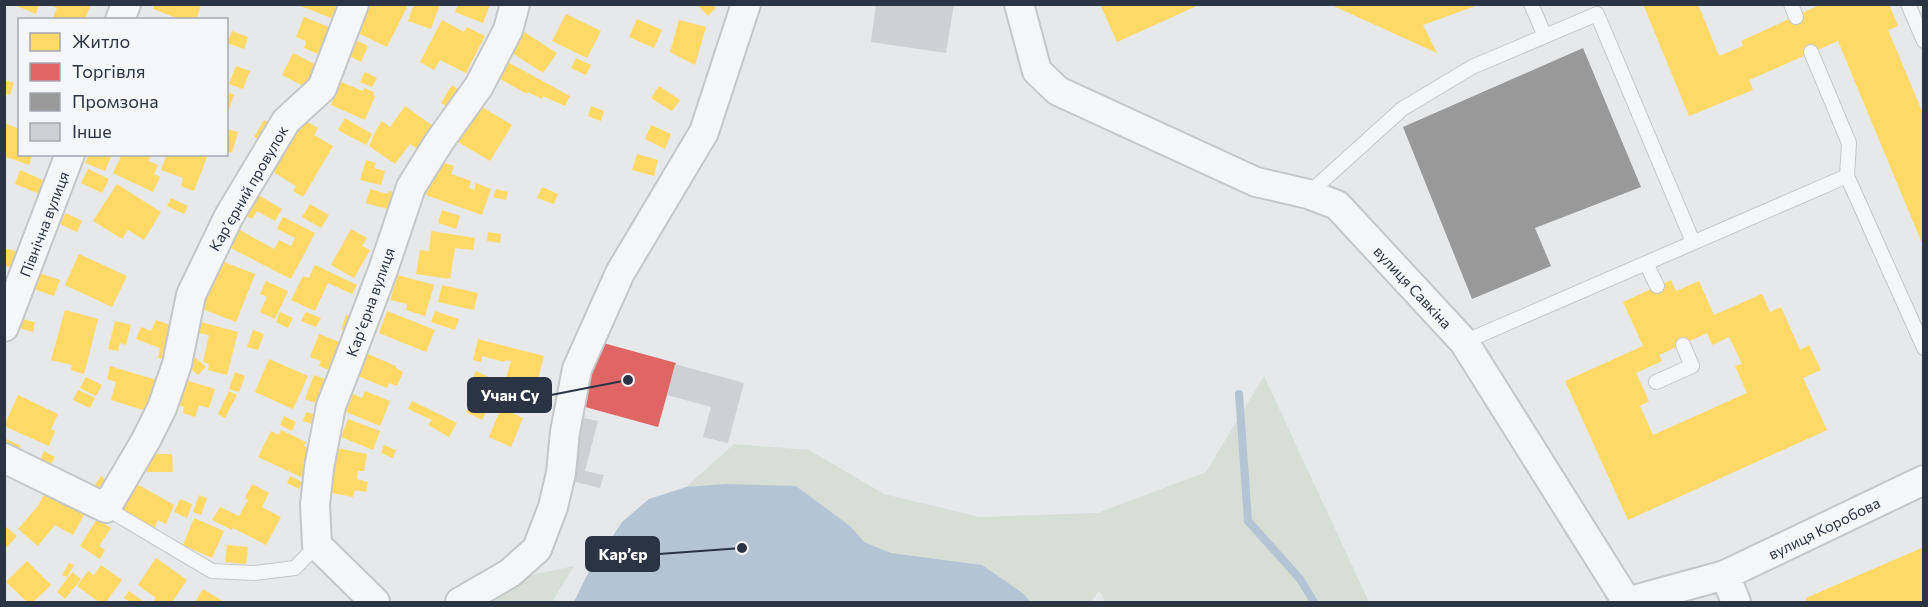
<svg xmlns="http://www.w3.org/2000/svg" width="1928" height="607" viewBox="0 0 1928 607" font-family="Commissioner,sans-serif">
<rect width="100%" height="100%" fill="#e6e8ea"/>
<path fill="#d6ded6" d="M1264 376 1369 602H1105L1099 591 1091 602H1030L1024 594 982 565 891 553 863 542 850 526 796 486 686 487 734 444 809 450 884 494 979 517 1098 513 1206 472Z
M574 566 552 602H461C482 591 514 579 537 574 549 571 561 569 574 566Z"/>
<path fill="#b4c4d5" d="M726 484 796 486 850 526 864 542 891 553 982 565 1024 594 1030 602H574L586 577 622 522 649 499 686 487Z"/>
<path fill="#ffd966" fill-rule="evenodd" d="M12 4H39L36 14Z
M47 4H91L85 20H52L57 8Z
M154 4H199L201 5 196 20H182L153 9Z
M295 4H349L342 22Z
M370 4H402L407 7 387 47 356 32Z
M414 4H440L431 29 408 21Z
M458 4H490L483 23 455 12Z
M697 4H713L716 8 708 16Z
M1100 4H1201L1117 42Z
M1329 4H1478V5L1423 25 1437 53Z
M1643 4H1698L1719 56 1743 46 1741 41 1822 4H1889L1898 26 1888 30 1924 116V248L1838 41 1749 80 1753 90 1689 116Z
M566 14 601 31 587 58 552 41Z
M304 17 329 27 318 54 304 48 306 41 296 37Z
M637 19 662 30 654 48 629 37Z
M442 20 464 32 467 27 485 36 466 73 440 60 434 70 420 62Z
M679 20 706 27 695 65 670 52Z
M521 30 557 53 543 73 508 50Z
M232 31 248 37 244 49 227 43Z
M352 38 368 46 361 62 345 54Z
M293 53 322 68 311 90 282 75Z
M576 58 591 65 586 75 571 68Z
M504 60 570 96 565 106 543 96 542 99 528 92 527 94 495 76Z
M236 66 250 71 243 89 229 84Z
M365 72 377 78 372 87 360 82Z
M4 80 14 83 10 95 4 93Z
M341 82 363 91 364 88 374 92 373 95 375 96 365 120 331 105Z
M452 85 462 92 452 109 441 103Z
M659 86 680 100 672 111 651 98Z
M226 91 234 95 227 114H226Z
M475 103 512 125 490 161 453 139Z
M405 106 436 128 420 151 410 144 395 164 369 146 376 130 382 121 390 127Z
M591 106 604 111 601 121 588 116Z
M301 118 318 128 314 135 333 146 303 197 293 191 296 186 270 170Z
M345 118 372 134 366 145 338 130Z
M264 120 273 125 263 142 254 137Z
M4 123 20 129V154H33L29 165 4 156Z
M651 125 671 134 665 149 645 139Z
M226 129 238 132 232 153 226 151Z
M89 154H112L105 171 85 163Z
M122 154H152L148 161 158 165 154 174 160 177 153 192 113 173Z
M167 154H199L207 157 194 191 181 186 183 178 161 170Z
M637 154 658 160 654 176 632 170Z
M366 160 376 163 374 168 385 171 381 185 360 180Z
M438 161 454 166 451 174 471 181 469 188 474 190 476 183 491 189 482 215 426 195Z
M88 169 109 179 102 193 81 183Z
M20 170 45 181 40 194 15 184Z
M117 184 161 212 144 240 128 230 122 239 93 221Z
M542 187 558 194 554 204 537 198Z
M370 189 388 194 389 191 399 193 395 211 366 203Z
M496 189 508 192 506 200 493 197Z
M253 192 282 209 275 221 257 211 252 219 241 213Z
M171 198 188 206 184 214 167 206Z
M310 204 329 215 321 228 302 217Z
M442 210 460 216 456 229 438 223Z
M66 213 82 221 77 232 60 224Z
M283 217 315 233 291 279 225 245 234 227 274 249 279 240 291 246 295 238 277 229Z
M351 229 367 238 362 246 370 250 354 278 331 265Z
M431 231 475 238 473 250 455 248 450 279 416 274 420 250 429 251Z
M488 232 501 234 500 243 487 241Z
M4 248 18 252 12 268 4 265Z
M79 254 127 276 112 307 65 285Z
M219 260 255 274 236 322 200 308Z
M315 265 357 285 352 294 328 283 315 311 291 300 303 276 309 278Z
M39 273 60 280 54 296 34 289Z
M398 275 434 285 425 316 406 310 407 304 390 300Z
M1671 280 1676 291 1699 281 1714 315 1762 294 1770 312 1781 307 1800 350 1809 345 1821 370 1803 378 1827 430 1628 520 1565 381 1643 346 1623 302ZM1707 333 1712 345 1729 337 1742 364 1735 366 1747 393 1653 435 1640 406 1649 401 1636 373 1662 361 1659 355Z
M266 281 288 291 275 319 260 312 267 297 260 294Z
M442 285 478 293 474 310 438 302Z
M65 310 98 319 84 374 71 370 72 365 51 360Z
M387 311 435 330 426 352 379 333Z
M435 311 459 319 455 330 431 322Z
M280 312 293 318 288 328 276 322Z
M306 312 321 318 316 327 301 321Z
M346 315 357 319 352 334 341 330Z
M22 319 35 322 33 332 19 328Z
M156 320 179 328 167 360 158 358 160 348 136 339 141 327 151 331Z
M115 321 131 325 126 345 120 343 118 351 108 349Z
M201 322 238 332 227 375 208 370 209 364 203 362 209 335 198 333Z
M253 330 264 334 258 350 247 347Z
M319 334 342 343 332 371 319 366 321 361 310 357Z
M478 339 544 356 536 386 506 378 511 361 505 360 504 362 482 356 481 362 473 360Z
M191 354 206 367 198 375 183 362Z
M368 354 396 366V368L403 372 397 386 389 383 387 388 358 376Z
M269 359 308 376 293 409 255 392Z
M110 366 163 382 153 413 111 400 116 382 107 379Z
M476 371 497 381 491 394 470 384Z
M235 372 245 376 239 392 229 389Z
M314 375 330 381 321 405 305 399Z
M86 377 102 385 96 396 80 388Z
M182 379 215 389 209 408 199 405 195 417 183 413 184 407 174 403Z
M78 390 95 398 90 408 73 400Z
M229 391 237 395 225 418 218 414Z
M365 391 390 401 380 426 346 412 353 394 362 398Z
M18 395 58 414 51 429 55 431 49 446 4 426Z
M412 401 457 423 449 437 428 425 432 420 408 409Z
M471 403 487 410 482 420 466 412Z
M501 408 523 418 511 447 489 437Z
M306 412 319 416 316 425 303 421Z
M284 416 296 422 292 431 280 425Z
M348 419 380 431 373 450 341 437Z
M281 430 306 442 304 446 313 451 301 477 258 457 271 431 279 435Z
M4 438 21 446 19 449 37 458 34 464 4 450Z
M384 445 396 450 393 458 381 453Z
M331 447 367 454 364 471H358L357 479 368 482 366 492 355 490 353 497 322 491Z
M44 451 55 457 48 470 38 465Z
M147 454H172L173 472H147Z
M101 476 112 485 106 493 95 485Z
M290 476 302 482 299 489 287 483Z
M137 484 174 505 166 524 158 520 154 529 122 511Z
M252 484 269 493 262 507 281 517 266 545 233 528 232 530 212 520 220 507 239 516 248 500 245 498Z
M46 491 85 513 73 535 55 525 38 546 18 529 38 506Z
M199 495 207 498 201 515 193 512Z
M180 499 192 504 187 518 174 512Z
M194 518 224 531 212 558 183 545Z
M97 519 111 528 99 546 105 550 100 559 80 546Z
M4 525 17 536 4 550Z
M227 545 248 547 246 564 225 562Z
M1924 547V602H1807L1806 598Z
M156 558 187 580 172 602H153L156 598 138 585Z
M27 561 51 585 33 602H27L6 582Z
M69 563 74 565 67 577 62 575Z
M101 565 122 580 106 602H99L77 586 88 571 94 575Z
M72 572 81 579 65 599 57 592Z
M203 589 224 602H195Z
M129 591 144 602H130L124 598Z"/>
<path fill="#e06666" d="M596 341 676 363 658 427 578 405Z"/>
<path fill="#999" d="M1583 48 1641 187 1535 228 1551 266 1472 299 1403 127Z"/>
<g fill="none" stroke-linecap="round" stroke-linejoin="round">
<path stroke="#b4c4d5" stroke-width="8" d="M1239 394 1248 521 1300 579 1314 602"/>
</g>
<path fill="#ced0d3" d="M876 4H954L946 53 871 42Z
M675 364 744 383 728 443 703 437 711 407 667 395Z
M584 418 598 421 585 471 604 475 600 488 568 480Z"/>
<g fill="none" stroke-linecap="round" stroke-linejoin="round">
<g stroke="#c4c6c8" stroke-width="16">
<path id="service" d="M1531 4 1545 36
M1791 4 1796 17
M1908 4 1924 41
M1811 52 1849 143 1847 176
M1308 194 1402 109 1472 67 1597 14 1693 242
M1646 263 1657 286
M1464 342 1847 176 1924 348
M1656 382 1692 366 1683 345
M106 508 212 571 254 573 295 568 317 545"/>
</g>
<g stroke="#c4c6c8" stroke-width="32">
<path id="minor" d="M1019 4 1037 71 1058 91 1256 182 1308 194 1337 205 1464 342 1627 602 1725 575 1924 480
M120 20 126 4
M4 327 70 154
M4 458 106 508 146 440 162 408 177 364 191 295 229 216 286 121 322 88 354 4
M1725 575 1736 602
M375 602 317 545 315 505 319 468 331 406 342 378 383 270 411 187 439 142 479 86 508 30 515 4
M460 602 510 573 537 549 553 507 561 473 565 432 577 369 620 273 704 132 746 4"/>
</g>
<use href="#service" stroke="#f5f6f7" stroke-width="14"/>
<use href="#minor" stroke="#f5f6f7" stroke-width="28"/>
</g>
<g text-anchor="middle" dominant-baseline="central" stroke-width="6" stroke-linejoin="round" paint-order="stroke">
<g font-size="15" fill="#2b3445" stroke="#f4f6f9">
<text transform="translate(248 188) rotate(-60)">Карʼєрний провулок</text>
<text transform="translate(44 224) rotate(-69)">Північна вулиця</text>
<text transform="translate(1413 287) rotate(47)">вулиця Савкіна</text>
<text transform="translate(370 302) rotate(-70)">Карʼєрна вулиця</text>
<text transform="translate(1824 528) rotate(-26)">вулиця Коробова</text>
</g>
</g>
<path fill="none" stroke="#2b3445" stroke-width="2" d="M628 380L551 395M742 548L659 554"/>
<g fill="#2b3445" stroke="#f4f6f9" stroke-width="2">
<circle cx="628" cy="380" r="6"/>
<circle cx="742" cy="548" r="6"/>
</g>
<g fill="#2b3445" stroke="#2b3445" stroke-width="2">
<rect x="468" y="378" width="83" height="34" rx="6"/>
<rect x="586" y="537" width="73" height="34" rx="6"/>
</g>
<g font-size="16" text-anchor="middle" font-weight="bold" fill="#fff">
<text x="510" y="401">Учан Су</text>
<text x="623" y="560">Кар’єр</text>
</g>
<rect width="1928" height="607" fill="none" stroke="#2b3445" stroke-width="12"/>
<rect x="18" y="18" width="210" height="138" fill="#f4f6f9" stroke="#a4a8b1" stroke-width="1.5"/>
<rect x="30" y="33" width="30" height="18" fill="#ffd966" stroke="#a4a8b1" stroke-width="1.5"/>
<text x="72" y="48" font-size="18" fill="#2b3445">Житло</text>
<rect x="30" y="63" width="30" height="18" fill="#e06666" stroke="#a4a8b1" stroke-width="1.5"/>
<text x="72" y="78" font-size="18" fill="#2b3445">Торгівля</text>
<rect x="30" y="93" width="30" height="18" fill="#999999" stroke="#a4a8b1" stroke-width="1.5"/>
<text x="72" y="108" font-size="18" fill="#2b3445">Промзона</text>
<rect x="30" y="123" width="30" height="18" fill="#ced0d3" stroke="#a4a8b1" stroke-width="1.5"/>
<text x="72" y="138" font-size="18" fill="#2b3445">Інше</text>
</svg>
